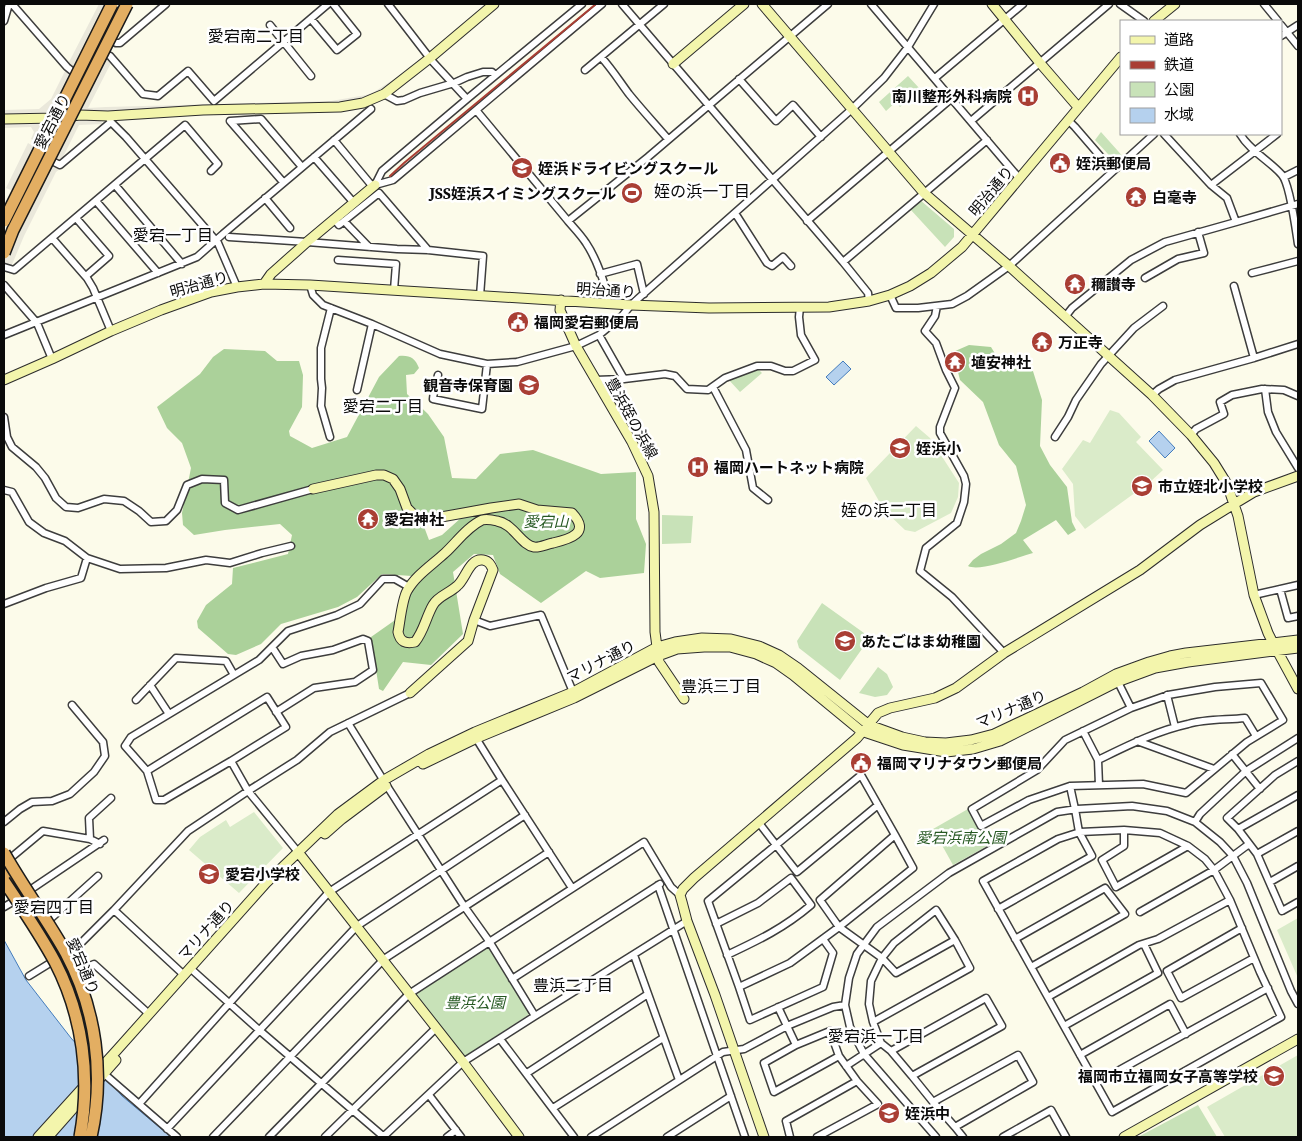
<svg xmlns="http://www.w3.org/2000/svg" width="1302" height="1141" viewBox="0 0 1302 1141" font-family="'Source Serif 4','Noto Sans JP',serif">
<rect width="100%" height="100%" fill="#fcfbea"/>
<path fill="#c8e2b8" d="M908 76 920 89 900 107 896 102 886 111 879 102Z
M1101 132 1126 160 1119 166 1095 140Z
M920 200 954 229V237L945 247 910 209Z
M757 368 762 373 740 392 728 379Z
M662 515 693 516 691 543 662 544Z
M822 603 864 633V646L840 680 799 648 797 641Z
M878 667 887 674 893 687 887 695 875 697 859 693Z
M968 809 989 845 953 865 933 829Z
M486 946 489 948 530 1012 528 1015 466 1056 462 1055 415 995 416 992Z
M1198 1105 1217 1137H1138Z"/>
<path fill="#abd19a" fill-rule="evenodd" d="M969 345 991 347 1002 365 1014 369 1032 368 1042 400 1040 446 1050 465 1067 487 1072 522 1076 530 1068 535 1056 520 1023 540 1033 553C1018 557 980 572 968 566L973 560 981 554 1001 544 1016 533 1021 521 1026 505 1016 466 999 445 983 402 960 380 953 352Z
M224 349 265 351 277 361H299L303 375 302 407 289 431 290 436 312 448 347 437 379 377 399 356C410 355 415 358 419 368L414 374 406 375 407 394 428 414 444 437 452 478 476 479 500 454 533 450 601 474 636 472V519L646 544 644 573 600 578 586 571 541 603 500 574 493 555 474 554 453 572 463 634 431 665 403 662 383 691 379 689 371 637 398 618 412 576 382 574 357 597 338 607 281 624 261 644 236 655 228 654 198 628 197 621 206 605 232 584 233 568 288 554 292 535 280 524 225 530 194 535 183 525 182 513 191 468 182 443 167 428 157 407 200 374 213 357ZM462 517 442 535 429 540 423 524Z"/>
<path fill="#daebc9" d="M1110 410 1119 413 1141 437 1136 442 1163 470 1150 482 1085 529 1075 516 1073 484 1062 469 1083 440 1090 443Z
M916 426 930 438 959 483 958 497 951 513 915 532 905 530 884 510 866 478Z
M254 812 283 848 239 893 189 850 200 837 226 820 230 827Z
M1298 918V978L1277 930Z
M1298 1055V1137H1225L1207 1107Z"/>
<path fill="#eae8db" d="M99 4H108L77 66H72L68 64Z
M424 53 425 58 406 73 374 94 367 97 331 103 88 112 83 109 81 105 102 59 107 57 112 61 88 108 106 107 331 101 366 95 374 92 405 72 424 56Z
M66 69 72 75 52 112 4 114V110L39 109 51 99Z
M100 120 103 124 79 125 62 159 59 161 56 160 55 158 74 121Z
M4 123H37L42 127 43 133 38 141H35L31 139 34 132 31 127 4 128Z
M28 143 33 146 35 149 13 190H11L6 188Z
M52 165 60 169 56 172 24 236 11 267 5 265 4 262 5 256Z"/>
<path fill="#b5d1ee" stroke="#447cbc" d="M843 361 851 369 834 385 826 377Z
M1159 431 1175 448 1165 458 1149 441Z
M4 940 26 980 71 1038 122 1096 171 1137H4Z"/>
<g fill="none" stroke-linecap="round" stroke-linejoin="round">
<g stroke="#3d3d3d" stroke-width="9">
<path id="street" d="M12 4 67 67 77 75
M388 4 432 61 467 99
M622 4 843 262 868 293 869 301
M871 4 1019 178
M1120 4 1144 21
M1264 4 1278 21
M311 19 337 50 357 34 333 4
M4 21 9 4
M270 25 311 76
M1281 25 1298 46
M1281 36 1298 25
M109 39 116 43H120L166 4
M102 53 110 56 143 94 158 96 188 71 214 101 328 4
M601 57C612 69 620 82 629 94 642 110 655 124 668 139
M585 70 664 4
M935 78 1023 4
M739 79 776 121 793 105 821 137
M384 94 397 101 404 100 420 93 454 83 467 77 483 72H492L495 75
M476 110 568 221
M108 116 111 122 126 137 218 243 237 287
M1068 120 1075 127 1113 171
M971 121 1109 4
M1164 134 1211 185 1227 198 1236 222 1298 204
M1240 134C1250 151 1270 161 1282 175 1290 184 1296 231 1298 244
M334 140 373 187
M314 157 354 203
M48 159 60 165 111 122
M1284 177 1298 170
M283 182 230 121 261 119 302 167
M115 185 182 264
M375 185 393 180 602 4
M375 185 382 171 467 99 582 4
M1211 185 1277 134
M265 198 290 228
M96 201 158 273
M735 213 767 263 772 266 783 257 791 266
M76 218 109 256 86 276
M334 219 339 225 379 193 428 250
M344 221 369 247
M807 221 952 98
M229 237 307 242 397 249 428 250 483 256 480 296
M52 238 87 278 93 288 111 331
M338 260 396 264 394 290
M843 262 987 140
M4 267 14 270 185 125 218 164 211 171
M1252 273 1298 261
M600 274 637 264 644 294
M1145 278 1178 259 1204 253 1198 232
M4 285 37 323 52 359
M310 285 313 295 323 305 372 324 440 354 487 364 517 362 576 346 599 335 622 316 631 305 641 296 852 109 884 78 908 47 934 4
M890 295 896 308H918L952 304 967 296 1009 266 1154 134
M608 304C607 286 596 258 586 243 581 235 574 228 568 221L648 157 828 4
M937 306 935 316 925 331 936 343 946 370 955 388 940 427V433L964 476 966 484 964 502 957 523 926 548 920 571 952 597 1004 653
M1065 317 1072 308 1131 260 1165 242 1236 222
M4 335 197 257 223 234 371 109
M599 335 624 379
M1254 358 1298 344
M438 375 434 391 433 399 482 409 487 364
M595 380 624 379 665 374 675 376 687 389 708 390 725 378 757 366H771L785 371H793L815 360 801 335 799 317 800 307
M713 387 746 450 753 488 768 500
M1265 389 1268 412 1276 432 1298 468
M357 390 372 324
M1152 395 1159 389 1175 380 1254 358 1234 286
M4 417 7 437 12 447 36 467 45 478 56 498 66 507 78 508 104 499 124 501 139 511 151 522 166 521 177 510 187 485 202 479 224 480 225 503 238 510 313 489
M1191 435 1196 429 1224 414 1220 402 1232 395 1262 389 1284 390 1298 396
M330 437 321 406 322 388 321 379V348L331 308
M1055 437 1068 417 1076 400 1101 364 1134 328 1163 306
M4 490 12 492 29 522 44 533 65 541 87 558 120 569 166 568 206 560 230 563 262 553 291 546
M1280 589 1288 618 1298 616
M1254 595 1298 585
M4 604 46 588 81 578 87 558
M474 620 490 626 541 615 573 692
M272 647 283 664 301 656 333 650 363 639 368 641 373 670 355 682 314 688 276 712
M234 675 259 660 288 631 337 615 360 604 383 579H395L409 587
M1117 680 1131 708
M1261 683 1283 720 1247 742 1186 793 1143 784 1070 786 1029 800 981 826 972 809 1037 770 1065 740 1131 708 1168 695 1215 687Z
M150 685 169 714
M1167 695 1175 727
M136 700 176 658 226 661 234 675 131 737 125 746 147 771 156 800H164L231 761 248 791 297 760 330 732 410 693
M348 723 387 786 464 906 489 941 535 1016
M1083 731 1098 760
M476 735 479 743 502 780 572 888
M1137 741 1214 769
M1232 754 1260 789
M1298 761 1275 775 1227 818 1238 829 1298 795
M147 771 267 697 286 727 231 761
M1099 785 1098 760C1127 746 1156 731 1188 724 1205 719 1227 720 1245 718L1256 736
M4 822 20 809 32 802 52 801 70 794 94 772 105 756 103 742 72 705
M1195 822 1200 814 1246 771 1298 738
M759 823 797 872 878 805
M1238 829 1257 854 1282 911 1298 902
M1124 830 1160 833 1188 846 1205 859 1214 870 1230 900 1260 972 1281 1017 1112 1112 983 881 1058 839 1080 832Z
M1124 830V846L1102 860 1116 887 1188 846
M90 839 89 818 111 798
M1257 854 1298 831
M7 861 43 831 90 839 100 844
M1270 882 1298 866
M658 885 745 1137
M27 892 104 840
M4 907 16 900
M998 909 1092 856 1079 832 1075 809 1070 786
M1140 912 1214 870 1249 844
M47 922 98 876
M716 924 758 903 791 878 811 905C784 928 759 940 727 955
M1242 928 1167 971 1181 998 1254 958
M823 939 833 953 823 987 750 1020 739 987 790 963 839 927 913 868 895 835 820 900 839 927 882 958 896 973 955 940 970 968 873 1022 881 1043 891 1051 986 998 1002 1026 912 1076 933 1102 1018 1055 1033 1082 955 1127 963 1137
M1015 939 1105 888 1125 914 1031 967
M67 955 75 949 114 910
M634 955 679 1080
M190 968 259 1030 384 1137
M75 974 85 968 94 964 149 1014
M184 975 114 910 188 831 248 791 298 852
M29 976 55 960
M512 979 660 884
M739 987 708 901 861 775 895 835
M1048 997 1139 945 1158 939 1230 900
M778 1007 796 1045 764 1063 774 1092 839 1056 857 1081 878 1104 817 1137
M873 1022 869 1004 871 981 882 958 894 943 936 910 955 940
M1064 1026 1158 973 1144 944
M500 1039 574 1137
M796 1045 830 1031 839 1056
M891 1051 912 1076
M1080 1055 1170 1004 1186 1034
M846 1066 881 1043
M102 1072 177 1137
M527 1073 648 994
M1096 1083 1268 988
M429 1095 461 1137
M933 1102 955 1127
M139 1104 329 892 502 780
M553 1108 663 1038
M167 1129 357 926 525 815
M213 1137 384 959 549 852
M269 1137 409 994 644 842 671 887 680 895
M325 1137 436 1028
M383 1137 463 1062 535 1016 687 921
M447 1137 456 1130
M591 1137 723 1052 744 1049 787 1026 833 1007 845 1005
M667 1137 731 1096
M790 1137 786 1121 857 1081
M936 1137 864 1054 850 1027 845 1005 849 978 857 954 877 927 949 873 1057 812 1077 809 1132 806 1167 811 1195 822 1220 842 1233 856 1247 883 1291 991 1298 1004
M1003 1137 1051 1110 1066 1137"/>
</g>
<g stroke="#2c2c2c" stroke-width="11">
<path id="secondary" d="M762 4 924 193 1009 266 1152 395 1191 435 1214 463 1227 484 1238 516 1254 595 1268 633 1273 643 1298 689
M992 4 1040 63 1078 107
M1154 21 1175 4
M673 64 744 4
M4 119 56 118 80 115 108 116 203 110 340 107 363 103 384 94 430 58 494 4
M264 284 271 274 307 242 375 185
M561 300 560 310 576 346 632 442 648 476 654 512 655 632 659 662 684 699
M4 380 52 359 111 331 161 310 211 292 237 287 264 284 310 285 631 305 709 308 829 307 869 301 890 295 910 286 931 273 962 247 1121 57
M313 489 376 475H384L393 479 400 489 407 508 417 518 430 519 491 508 519 504 537 510 572 513C591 533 570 539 553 543 547 544 539 548 534 547 521 545 514 524 497 521 493 520 486 519 482 520 467 527 456 543 445 553 432 565 415 576 407 591 402 600 400 622 398 632 400 642 406 644 415 642 424 631 426 617 433 605 438 596 450 593 457 586 466 579 469 558 483 560 489 561 491 565 493 570L474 620 468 641 410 693
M423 764 477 738 574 698 658 656 677 649 704 647H730L756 654 776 663 793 675 861 731 903 745 946 752 973 749 1000 741 1117 682 1155 668 1188 662 1298 648
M325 834 342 819 386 786
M298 852 463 1062 519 1137
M38 1137 117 1050 266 883 338 814 384 780 429 754 475 732 573 692 657 647 675 642 702 638 731 639 759 646 779 655 798 668 869 725 902 737 925 742 946 743 971 740 994 734 1083 692 1116 674 1149 662 1170 656 1186 653 1298 640
M48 1137 116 1060
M764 1137 715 995 687 921 682 902 680 895 683 889 694 878 857 738 878 713 890 708 935 698 956 688 1004 653 1140 570 1200 525 1234 504 1254 492 1298 476
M1124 1137 1298 1039"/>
</g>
<g stroke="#1b1b1b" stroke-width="14">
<path id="highway" d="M4 870 16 891
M38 923C56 949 71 977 80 1008"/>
</g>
<use href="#street" stroke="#fff" stroke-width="6"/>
<use href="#secondary" stroke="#f3f5ac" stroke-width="9"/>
<use href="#highway" stroke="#e3ae62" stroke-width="11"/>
<path stroke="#a93e34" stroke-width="2" d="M390 176 404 163 596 4"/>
<g stroke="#1b1b1b" stroke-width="14" stroke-linecap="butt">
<path id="highway-bridge" d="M4 221 112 4
M4 253 13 230 127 4
M4 853C23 887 47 919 66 953 96 1009 105 1075 91 1137
M4 881C22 908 40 934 55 962 83 1016 91 1078 80 1137"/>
</g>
<use href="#highway-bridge" stroke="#e3ae62" stroke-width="11"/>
</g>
<defs>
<g id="hospital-disc" transform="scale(1.125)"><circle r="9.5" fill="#a93e34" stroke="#fff"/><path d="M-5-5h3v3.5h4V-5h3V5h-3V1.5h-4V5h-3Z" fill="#fff"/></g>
<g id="civic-disc" transform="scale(1.125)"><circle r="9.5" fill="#a93e34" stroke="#fff"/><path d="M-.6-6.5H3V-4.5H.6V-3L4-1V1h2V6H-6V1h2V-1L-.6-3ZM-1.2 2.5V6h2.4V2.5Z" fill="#fff"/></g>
<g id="school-disc" transform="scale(1.125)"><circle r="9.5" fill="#a93e34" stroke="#fff"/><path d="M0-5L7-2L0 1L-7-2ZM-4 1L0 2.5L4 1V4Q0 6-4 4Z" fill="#fff"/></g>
<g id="stadium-disc" transform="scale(1.125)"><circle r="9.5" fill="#a93e34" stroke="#fff"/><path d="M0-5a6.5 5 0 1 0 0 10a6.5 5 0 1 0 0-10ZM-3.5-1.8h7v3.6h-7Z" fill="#fff"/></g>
<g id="temple-disc" transform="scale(1.125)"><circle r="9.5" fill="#a93e34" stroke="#fff"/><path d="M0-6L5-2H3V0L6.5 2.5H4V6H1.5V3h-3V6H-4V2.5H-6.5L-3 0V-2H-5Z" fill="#fff"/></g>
</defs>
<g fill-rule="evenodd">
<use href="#hospital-disc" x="1028" y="96"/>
<use href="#civic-disc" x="1060" y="163"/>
<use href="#school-disc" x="522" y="168"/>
<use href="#stadium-disc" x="632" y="193"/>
<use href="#temple-disc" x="1136" y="197"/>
<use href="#temple-disc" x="1075" y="284"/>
<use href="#civic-disc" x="518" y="322"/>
<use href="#temple-disc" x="1042" y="342"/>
<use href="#temple-disc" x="955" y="362"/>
<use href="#school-disc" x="529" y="385"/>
<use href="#school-disc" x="900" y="448"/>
<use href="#hospital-disc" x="698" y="467"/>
<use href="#school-disc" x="1142" y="486"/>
<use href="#temple-disc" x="368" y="519"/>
<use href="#school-disc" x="845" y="641"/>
<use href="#civic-disc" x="861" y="763"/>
<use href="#school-disc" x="209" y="874"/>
<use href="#school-disc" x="1274" y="1076"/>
<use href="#school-disc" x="889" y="1113"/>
</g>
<g text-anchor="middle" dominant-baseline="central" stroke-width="5" stroke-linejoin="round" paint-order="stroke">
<g font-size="15" font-weight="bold" fill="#0a0a0a" stroke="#fff" text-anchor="start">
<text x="1012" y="96" text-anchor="end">南川整形外科病院</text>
<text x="1076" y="163">姪浜郵便局</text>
<text x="538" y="168">姪浜ドライビングスクール</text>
<text x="616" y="193" text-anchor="end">JSS姪浜スイミングスクール</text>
<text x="1152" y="197">白毫寺</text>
<text x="1091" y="284">穪讃寺</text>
<text x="534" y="322">福岡愛宕郵便局</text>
<text x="1058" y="342">万正寺</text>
<text x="971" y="362">埴安神社</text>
<text x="513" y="385" text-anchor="end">観音寺保育園</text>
<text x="916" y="448">姪浜小</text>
<text x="714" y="467">福岡ハートネット病院</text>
<text x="1158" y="486">市立姪北小学校</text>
<text x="384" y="519">愛宕神社</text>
<text x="861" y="641">あたごはま幼稚園</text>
<text x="877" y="763">福岡マリナタウン郵便局</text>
<text x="225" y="874">愛宕小学校</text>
<text x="1258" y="1076" text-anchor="end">福岡市立福岡女子高等学校</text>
<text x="905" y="1113">姪浜中</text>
</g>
<g font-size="15" fill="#0a0a0a" stroke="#fff">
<text transform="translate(52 121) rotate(-63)">愛宕通り</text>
<text transform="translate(991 191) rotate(-50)">明治通り</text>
<text transform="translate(199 284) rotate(-16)">明治通り</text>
<text transform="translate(606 290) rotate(4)">明治通り</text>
<text transform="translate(632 418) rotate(61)">豊浜姪の浜線</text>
<text transform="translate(601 661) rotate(-27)">マリナ通り</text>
<text transform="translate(1011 709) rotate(-23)">マリナ通り</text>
<text transform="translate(206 930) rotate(-48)">マリナ通り</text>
<text transform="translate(83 966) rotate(67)">愛宕通り</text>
</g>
<g font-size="15" font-style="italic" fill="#275923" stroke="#fff">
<text x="546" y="521">愛宕山</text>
<text x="961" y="837">愛宕浜南公園</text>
<text x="475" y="1002">豊浜公園</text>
</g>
<g font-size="16" fill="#0a0a0a" stroke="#fff">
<text x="256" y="36">愛宕南二丁目</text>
<text x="702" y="191">姪の浜一丁目</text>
<text x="173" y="235">愛宕一丁目</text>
<text x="383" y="406">愛宕二丁目</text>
<text x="889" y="510">姪の浜二丁目</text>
<text x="721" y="686">豊浜三丁目</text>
<text x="54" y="907">愛宕四丁目</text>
<text x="573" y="985">豊浜二丁目</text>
<text x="876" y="1036">愛宕浜一丁目</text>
</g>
</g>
<rect width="1302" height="1141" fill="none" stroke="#0a0a0a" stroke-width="10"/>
<rect x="1120" y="20" width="162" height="115" fill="#ffffff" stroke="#9d9d9d"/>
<rect x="1130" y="36" width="25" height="8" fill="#f3f5ac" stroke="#9d9d9d"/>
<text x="1164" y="45" font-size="15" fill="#0a0a0a">道路</text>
<rect x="1130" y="61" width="25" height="8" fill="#a93e34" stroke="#9d9d9d"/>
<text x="1164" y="70" font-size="15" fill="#0a0a0a">鉄道</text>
<rect x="1130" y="82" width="25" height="15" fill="#c8e2b8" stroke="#9d9d9d"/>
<text x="1164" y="95" font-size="15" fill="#0a0a0a">公園</text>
<rect x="1130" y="108" width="25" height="15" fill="#b5d1ee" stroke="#9d9d9d"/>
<text x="1164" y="120" font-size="15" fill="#0a0a0a">水域</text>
</svg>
